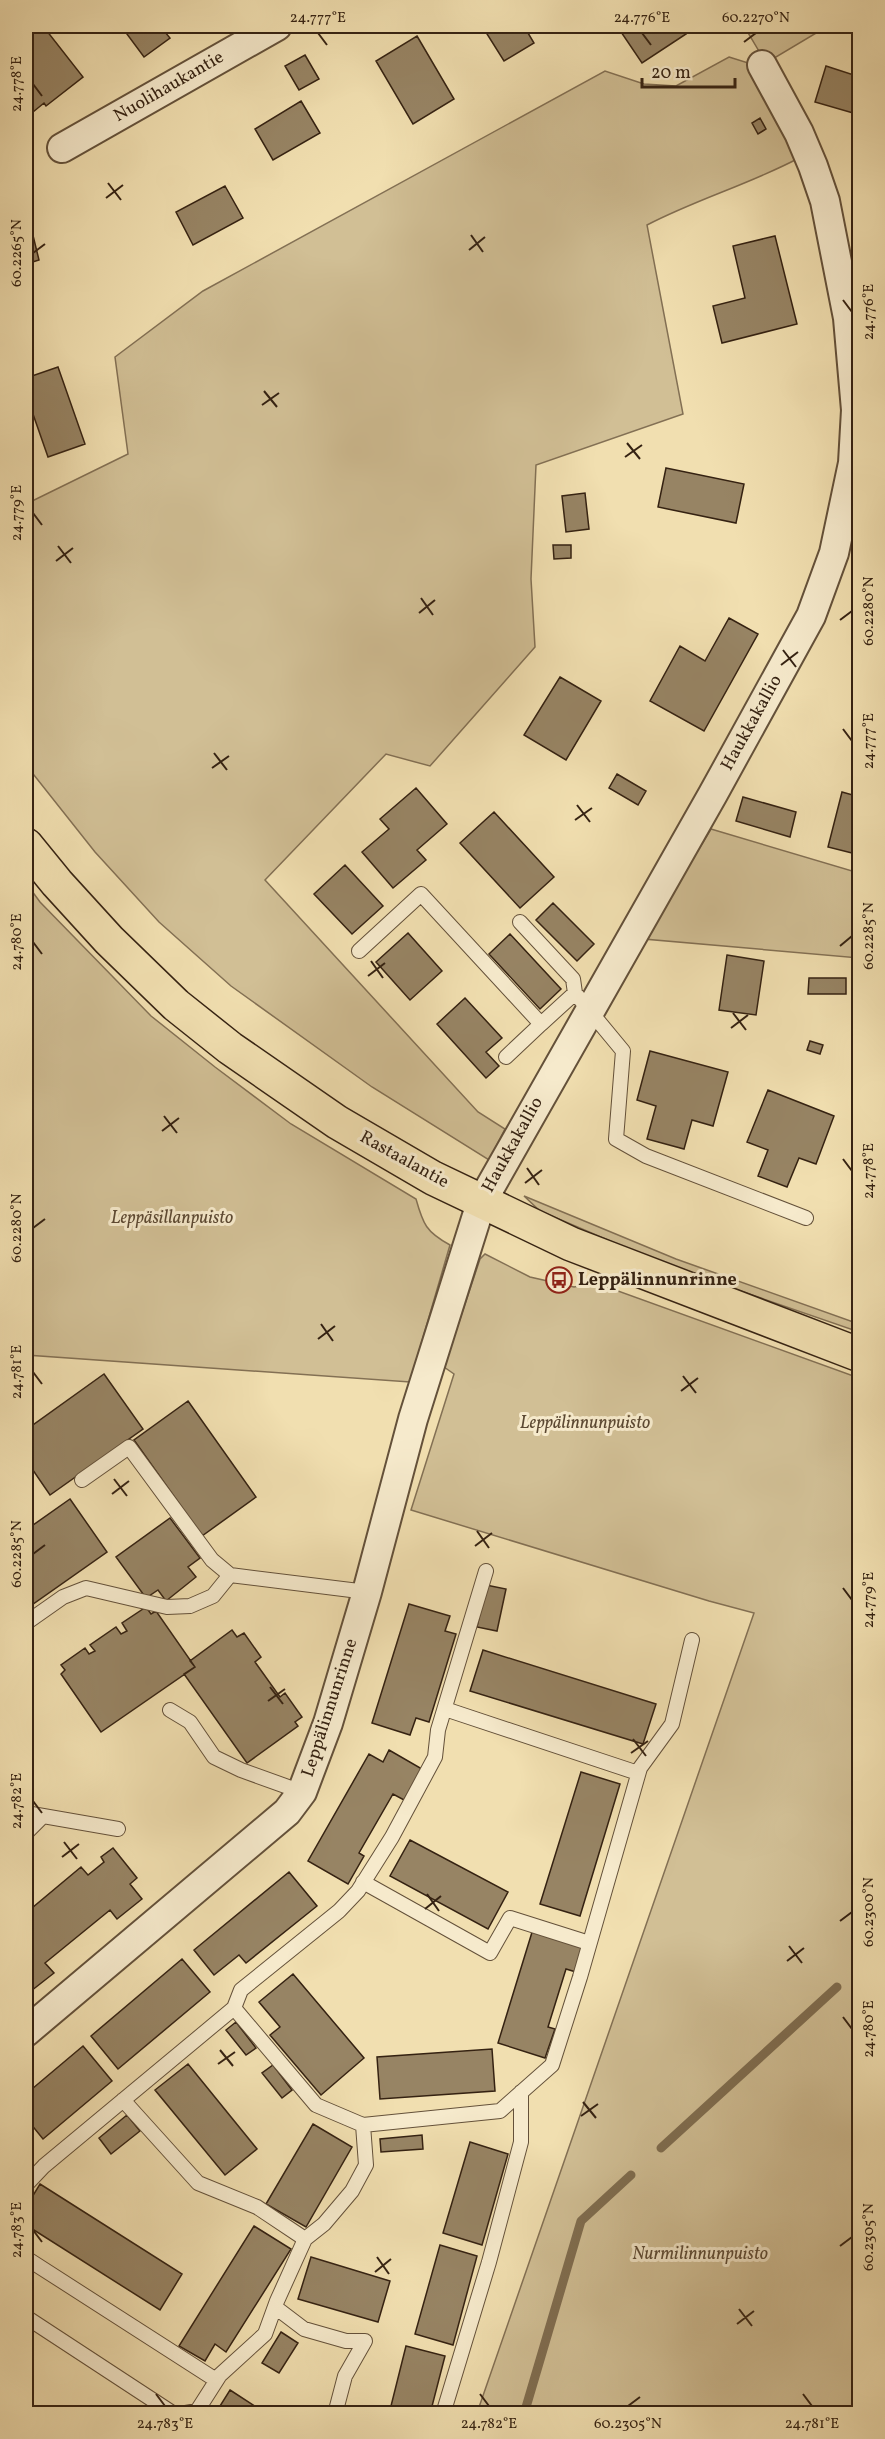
<svg xmlns="http://www.w3.org/2000/svg" width="885" height="2439" viewBox="0 0 885 2439" font-family="Vollkorn,serif">
<rect width="100%" height="100%" fill="#f1dfb0"/>
<filter id="stains"><feTurbulence type="fractalNoise" baseFrequency=".00333" numOctaves="4"/><feColorMatrix values="0 0 0 0 .2 0 0 0 0 .09 0 0 0 0 .02 0 0 0 .5 -.17"/></filter>
<radialGradient id="worn" r=".72"><stop offset=".6" stop-color="#630" stop-opacity="0"/><stop offset="1" stop-color="#630" stop-opacity=".3"/></radialGradient>
<path fill="#d1bf95" stroke="#837054" stroke-width="1.5" d="M744 26H828L766 63Z
M729 57 758 66 799 158C750 184 697 199 647 225L683 414 536 465 531 579 535 647 430 766 386 754 265 880 478 1112 505 1129 489 1160 372 1087 231 986 159 922 95 852 26 765V504L128 454 115 357 203 291 605 71 644 84 676 86Z
M711 829 859 873V958L644 939Z
M26 883 40 902 151 1016 215 1067 291 1124 416 1199C423 1224 426 1232 450 1245L410 1382 26 1355Z
M524 1196 676 1259 859 1324V1332L671 1267 540 1211Z
M485 1254 530 1277 574 1287 596 1283 859 1378V2413H477L754 1613 709 1601 411 1510 454 1374 444 1367 480 1259Z"/>
<g fill="none" stroke-linecap="round" stroke-linejoin="round">
<path stroke="#7f6d50" stroke-width="9" d="M661 2148 837 1987
M524 2414 581 2221 631 2175"/>
</g>
<path fill="#978464" stroke="#352212" stroke-width="1.5" d="M26 26H43L83 77 46 106 44 103 33 112 26 103Z
M121 26H160L170 38 144 57Z
M482 26H541L528 33 534 43 504 61Z
M617 26H680L686 34 642 63Z
M417 36 454 99 413 124 376 61Z
M305 55 319 79 299 90 285 66Z
M826 66 860 77V115L815 102Z
M301 101 320 133 273 160 255 129Z
M760 118 766 129 758 134 752 123Z
M225 186 243 218 193 245 176 212Z
M28 215 39 260 26 264 30 280 26 281V216Z
M775 236 797 324 722 343 713 306 745 298 733 246Z
M58 367 85 444 48 457 26 394V378Z
M666 468 744 484 736 523 658 507Z
M585 493 589 529 566 532 562 496Z
M553 545H571V558L554 559Z
M729 618 758 634 704 731 650 701 680 646 705 661Z
M860 625V662L852 661Z
M560 677 601 701 566 760 524 735Z
M617 774 646 791 638 805 609 788Z
M416 788 447 824 417 850 426 860 393 888 362 852 389 829 380 819Z
M842 792 860 797V855L828 847Z
M743 797 796 812 790 837 736 821Z
M494 812 554 877 520 908 460 843Z
M345 865 383 906 352 934 314 894Z
M553 903 594 944 577 961 536 920Z
M408 933 442 971 410 1000 376 962Z
M510 934 561 989 540 1009 489 954Z
M727 955 764 961 756 1015 719 1010Z
M809 978H846V994H808Z
M465 998 502 1038 486 1052 499 1066 486 1078 437 1024Z
M810 1041 823 1045 820 1054 807 1050Z
M650 1051 728 1072 713 1126 692 1120 684 1149 647 1139 656 1106 637 1100Z
M768 1090 834 1116 816 1164 799 1158 787 1187 758 1176 768 1150 747 1142Z
M104 1374 143 1429 50 1495 26 1460V1430Z
M188 1401 256 1497 202 1536 134 1440Z
M70 1499 107 1552 26 1609V1530Z
M170 1518 200 1558 188 1567 196 1577 166 1601 158 1590 146 1598 116 1557Z
M486 1585 506 1589 497 1631 477 1627Z
M409 1604 450 1616 445 1631 456 1634 429 1722 416 1718 410 1735 372 1723Z
M146 1607 151 1614 156 1611 195 1667 101 1732 61 1674 65 1670 61 1665 85 1648 89 1654 95 1651 90 1645 116 1627 121 1634 127 1631 122 1623Z
M232 1630 237 1637 244 1633 261 1657 255 1662 280 1697 285 1693 302 1717 295 1722 298 1726 247 1763 184 1674 195 1667 190 1661Z
M483 1650 656 1704 643 1744 470 1691Z
M389 1750 422 1769 404 1800 393 1794 359 1853 364 1856 348 1884 308 1861 369 1754 383 1762Z
M581 1772 620 1784 580 1916 540 1904Z
M410 1840 508 1892 488 1929 390 1876Z
M113 1848 137 1878 130 1884 142 1899 117 1919 110 1910 45 1963 54 1973 31 1991 26 1984V1917L27 1916 26 1913 81 1867 88 1875 104 1862 101 1857Z
M289 1872 317 1906 246 1963 239 1955 214 1975 194 1950Z
M533 1929 584 1945 576 1972 566 1969 548 2027 555 2029 545 2058 498 2043Z
M182 1959 210 1992 118 2069 91 2036Z
M293 1974 364 2058 321 2095 270 2035 280 2027 259 2002Z
M236 2022 256 2048 246 2055 226 2030Z
M83 2046 112 2081 43 2139 26 2118V2094Z
M492 2049 495 2091 380 2099 377 2057Z
M188 2064 257 2149 225 2175 155 2090Z
M273 2065 292 2090 282 2098 262 2073Z
M127 2115 140 2131 111 2154 99 2138Z
M313 2124 352 2147 306 2227 266 2204Z
M422 2135 423 2149 381 2152 380 2139Z
M470 2142 508 2154 482 2245 443 2233Z
M40 2184 182 2274 160 2310 26 2225V2207Z
M254 2226 291 2249 226 2352 215 2344 205 2361 179 2346Z
M440 2245 477 2256 453 2345 415 2334Z
M311 2257 390 2281 378 2322 298 2299Z
M281 2332 298 2343 279 2373 262 2363Z
M406 2346 445 2356 430 2414H389Z
M230 2390 267 2414H215Z"/>
<g fill="none" stroke-linecap="round" stroke-linejoin="round">
<g stroke="#64513a" stroke-width="16">
<path id="service" d="M520 922 573 979 575 993 623 1051 616 1139 646 1156 806 1218
M359 951 421 894 541 1024 575 993
M506 1057 541 1024
M82 1480 129 1447 212 1560 230 1575 367 1592
M26 1623 63 1597 86 1588 167 1607 190 1606 213 1596 230 1575
M445 1709 638 1773
M170 1710 190 1722 214 1757 241 1770 302 1792
M26 1813 118 1829
M26 1833 43 1816
M363 1882 490 1953 510 1918 589 1943
M234 2008 316 2105 363 2125 500 2111 552 2065 580 1977 640 1768 672 1724 692 1640
M123 2100 198 2183 257 2207 305 2239
M26 2185 44 2166 234 2008 241 1990 339 1911 358 1891 392 1837 435 1757 438 1730 486 1571
M26 2258 216 2380
M275 2307 304 2329 346 2341H365L345 2376 335 2414
M26 2317 174 2414
M180 2414 197 2411 220 2375 265 2334 277 2301 305 2239 324 2224 352 2191 366 2165 363 2125
M443 2414 489 2262 521 2142V2092"/>
</g>
<g stroke="#64513a" stroke-width="32">
<path id="minor" d="M62 148 277 26
M26 2032 287 1812 302 1792 328 1723 367 1592 413 1419 481 1203 713 794 811 616 834 553 853 463 856 410 848 318 825 201 813 166 799 133 762 65"/>
</g>
<g stroke="#352212" stroke-width="36">
<path id="primary" d="M26 845 57 883 109 940 176 1005 230 1048 337 1122 433 1178 571 1244 860 1355"/>
</g>
<use href="#service" stroke="#f6eacc" stroke-width="14"/>
<use href="#minor" stroke="#f6eacc" stroke-width="28"/>
<use href="#primary" stroke="#f1dfb0" stroke-width="33"/>
</g>
<path fill="none" stroke="#352212" stroke-width="2" d="M318 33 327 45M642 33 651 45M744 42 756 33M33 84 42 96M108 183 121 200M106 198 123 185M471 235 483 252M469 250 485 237M33 253 45 244M843 300 852 312M264 391 277 407M262 405 279 393M627 443 640 459M625 457 642 445M33 513 42 525M58 546 71 563M56 561 73 548M421 598 433 615M419 613 435 600M840 620 852 611M783 650 796 667M781 665 798 652M843 729 852 741M214 753 227 770M212 768 229 756M577 805 590 822M575 820 592 808M33 942 42 954M840 946 852 936M371 961 383 978M368 976 385 963M733 1013 746 1030M731 1028 748 1015M164 1116 177 1133M162 1131 179 1118M843 1159 852 1171M527 1168 539 1185M525 1183 542 1170M33 1228 45 1219M321 1324 333 1341M318 1339 335 1326M33 1372 42 1384M683 1376 696 1393M681 1391 698 1378M114 1479 127 1496M112 1494 129 1481M477 1531 489 1548M475 1546 492 1533M33 1554 45 1545M843 1588 852 1600M270 1687 283 1704M268 1701 285 1689M633 1739 646 1756M631 1753 648 1741M33 1801 42 1813M64 1842 77 1859M62 1857 79 1844M427 1894 439 1911M425 1909 441 1896M840 1921 852 1912M789 1946 802 1963M787 1961 804 1948M843 2017 852 2029M220 2050 233 2066M218 2064 235 2052M583 2102 596 2118M581 2116 598 2104M33 2230 42 2242M840 2246 852 2237M377 2257 389 2274M375 2272 391 2259M739 2309 752 2326M737 2324 754 2311M156 2394 165 2406M480 2394 489 2406M803 2394 812 2406M628 2406 640 2397"/>
<defs>
<g id="bus-ring" transform="scale(1.35)"><circle r="9.5" fill="#f6eacc" stroke="#8f2418" stroke-width="1.5"/><path d="M-5-6H5V4H4V6H2V4H-2V6H-4V4H-5ZM-3.5-4V0h7V-4ZM-3.5 1.2v1.5H-2V1.2ZM2 1.2v1.5H3.5V1.2Z" fill="#8f2418"/></g>
</defs>
<g fill-rule="evenodd">
<use href="#bus-ring" x="559" y="1280"/>
</g>
<g text-anchor="middle" dominant-baseline="central" stroke-width="6" stroke-linejoin="round" paint-order="stroke">
<g font-size="18" fill="#352212" stroke="#f6eacc">
<text transform="translate(169 87) rotate(-30)">Nuolihaukantie</text>
<text transform="translate(752 723) rotate(-61)">Haukkakallio</text>
<text transform="translate(513 1145) rotate(-61)">Haukkakallio</text>
<text transform="translate(404 1160) rotate(29)">Rastaalantie</text>
<text transform="translate(330 1708) rotate(-72)">Leppälinnunrinne</text>
</g>
<g font-size="18" font-style="italic" fill="#5c4933" stroke="#f6eacc">
<text x="172" y="1218">Leppäsillanpuisto</text>
<text x="585" y="1423">Leppälinnunpuisto</text>
<text x="700" y="2254">Nurmilinnunpuisto</text>
</g>
<g font-size="18" font-weight="bold" fill="#352212" stroke="#f6eacc" text-anchor="start">
<text x="578" y="1280">Leppälinnunrinne</text>
</g>
</g>
<rect width="885" height="2439" fill="none" stroke="#f1dfb0" stroke-width="66"/>
<path d="M642 78v9h93v-9" fill="none" stroke="#352212" stroke-width="3"/>
<text x="651" y="78" font-size="18" fill="#352212" stroke="#f6eacc" stroke-width="4.5" paint-order="stroke">20 m</text>
<rect x="33" y="33" width="819" height="2373" fill="none" stroke="#352212" stroke-width="2"/>
<g font-size="15" text-anchor="middle" fill="#352212">
<text x="318" y="22">24.777°E</text>
<text x="642" y="22">24.776°E</text>
<text x="756" y="22">60.2270°N</text>
<text transform="translate(16 84) rotate(-90)" y="5">24.778°E</text>
<text transform="translate(16 253) rotate(-90)" y="5">60.2265°N</text>
<text transform="translate(868 312) rotate(-90)" y="5">24.776°E</text>
<text transform="translate(16 513) rotate(-90)" y="5">24.779°E</text>
<text transform="translate(868 611) rotate(-90)" y="5">60.2280°N</text>
<text transform="translate(868 741) rotate(-90)" y="5">24.777°E</text>
<text transform="translate(868 936) rotate(-90)" y="5">60.2285°N</text>
<text transform="translate(16 942) rotate(-90)" y="5">24.780°E</text>
<text transform="translate(868 1171) rotate(-90)" y="5">24.778°E</text>
<text transform="translate(16 1228) rotate(-90)" y="5">60.2280°N</text>
<text transform="translate(16 1372) rotate(-90)" y="5">24.781°E</text>
<text transform="translate(16 1554) rotate(-90)" y="5">60.2285°N</text>
<text transform="translate(868 1600) rotate(-90)" y="5">24.779°E</text>
<text transform="translate(16 1801) rotate(-90)" y="5">24.782°E</text>
<text transform="translate(868 1912) rotate(-90)" y="5">60.2300°N</text>
<text transform="translate(868 2029) rotate(-90)" y="5">24.780°E</text>
<text transform="translate(16 2230) rotate(-90)" y="5">24.783°E</text>
<text transform="translate(868 2237) rotate(-90)" y="5">60.2305°N</text>
<text x="165" y="2428">24.783°E</text>
<text x="489" y="2428">24.782°E</text>
<text x="628" y="2428">60.2305°N</text>
<text x="812" y="2428">24.781°E</text>
</g>
<rect width="100%" height="100%" filter="url(#stains)"/>
<rect width="100%" height="100%" fill="url(#worn)"/>
</svg>
